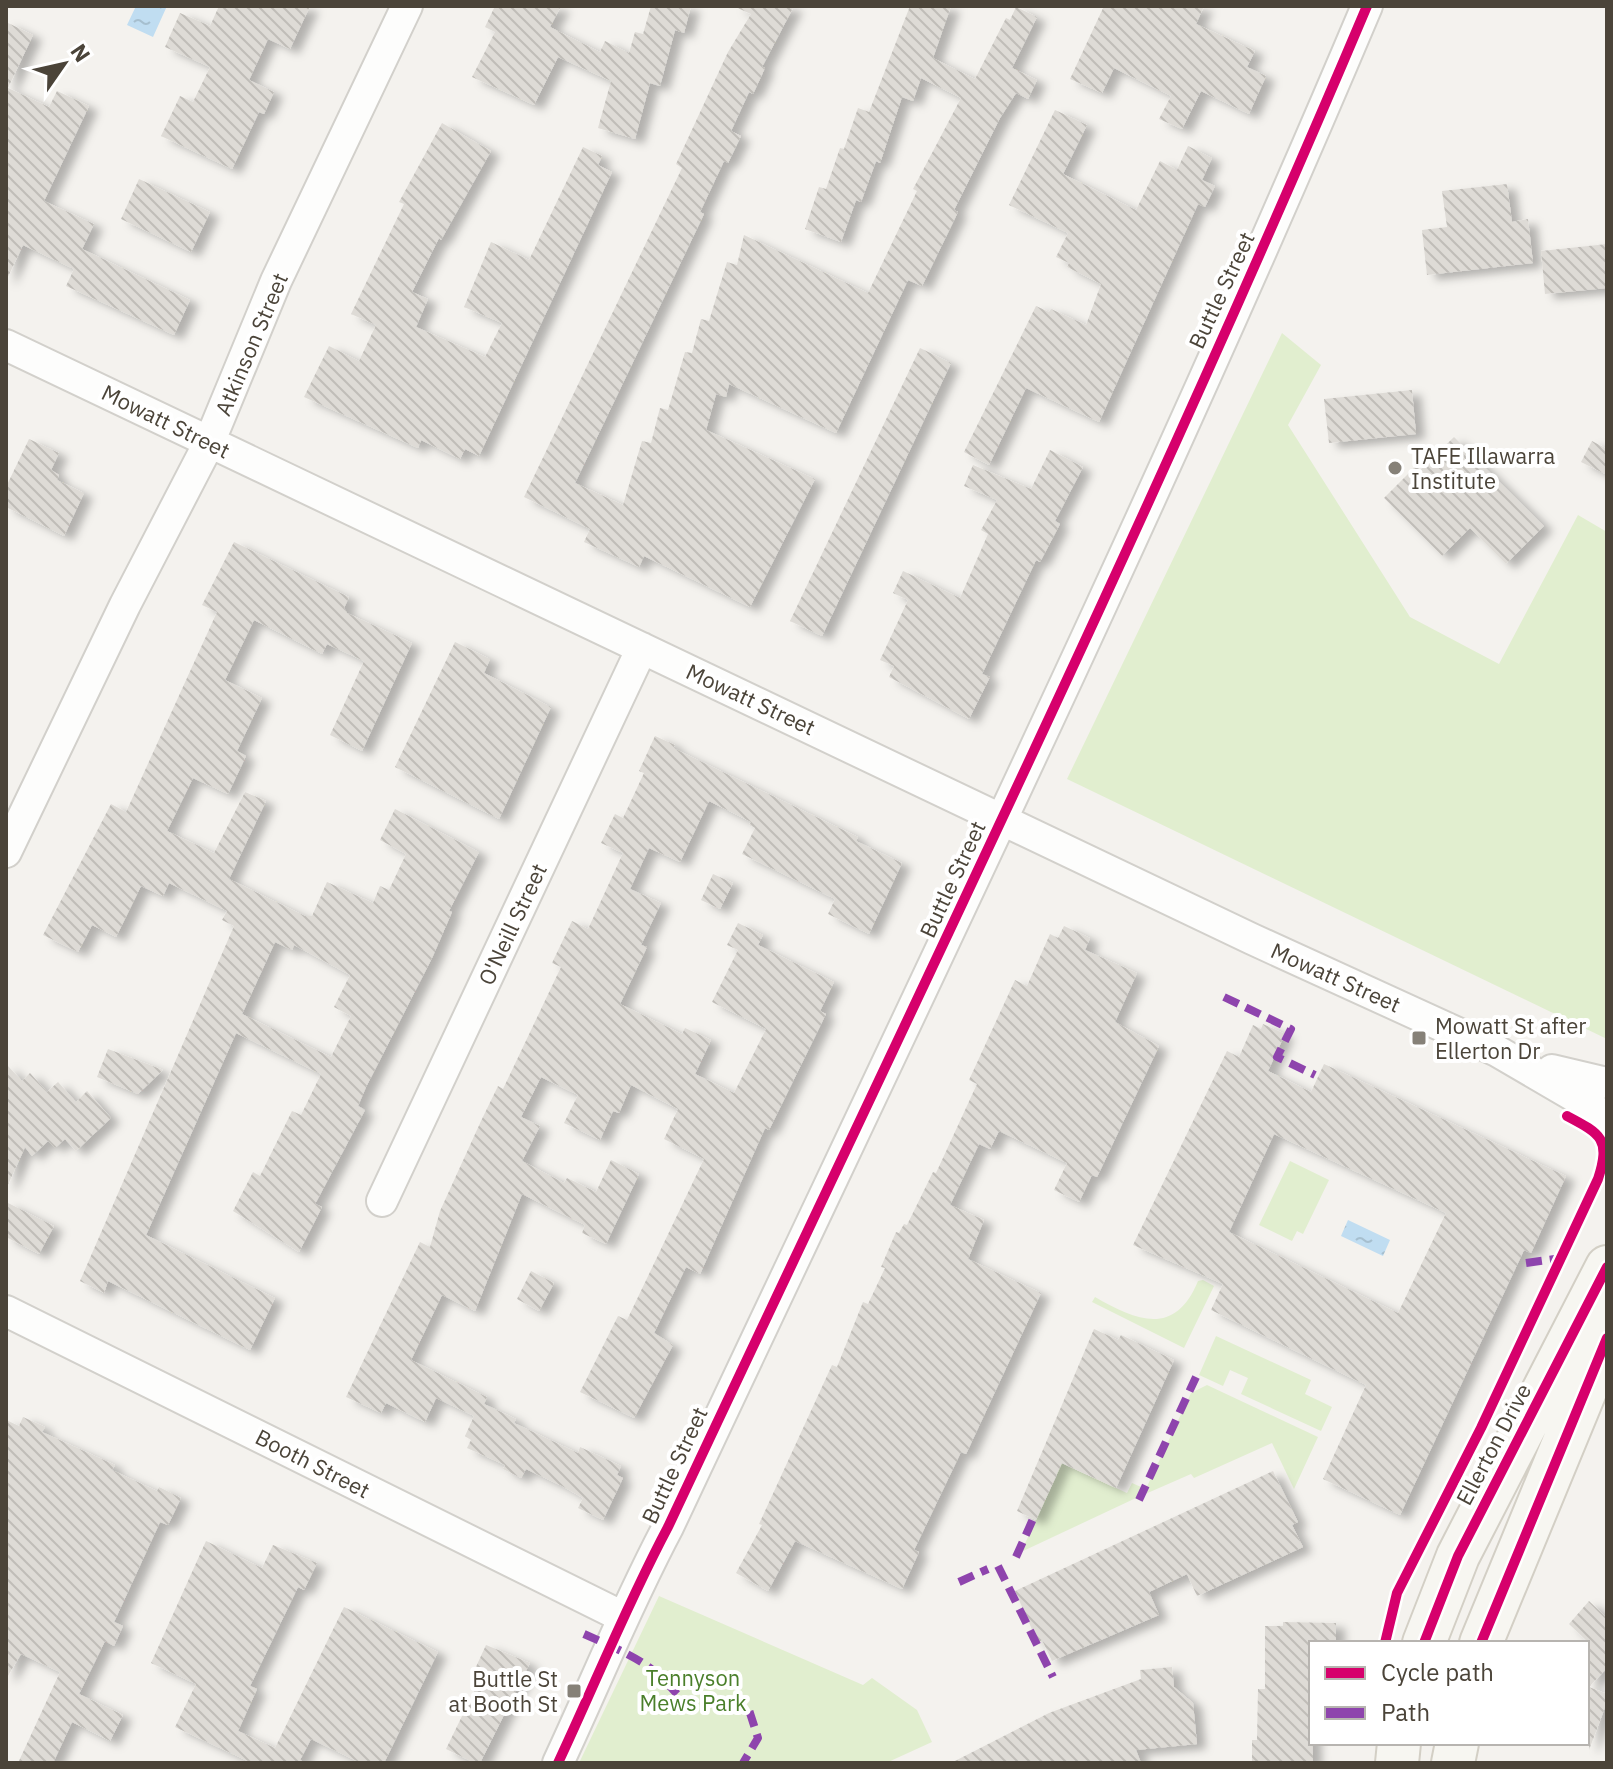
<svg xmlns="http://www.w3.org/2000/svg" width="1613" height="1769" viewBox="0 0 1613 1769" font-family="'IBM Plex Sans',sans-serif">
<defs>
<pattern id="water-ripples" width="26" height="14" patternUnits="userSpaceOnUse" patternTransform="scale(2)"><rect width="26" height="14" fill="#c0ddf1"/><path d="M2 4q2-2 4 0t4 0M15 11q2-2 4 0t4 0" fill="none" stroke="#a6bfcf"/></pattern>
<pattern id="building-back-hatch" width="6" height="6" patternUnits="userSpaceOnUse" patternTransform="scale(2)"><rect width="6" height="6" fill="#dedbd6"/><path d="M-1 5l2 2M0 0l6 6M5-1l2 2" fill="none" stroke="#c0bdb8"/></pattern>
<filter id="shadow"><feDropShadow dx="9" dy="5" stdDeviation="4" flood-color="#0004"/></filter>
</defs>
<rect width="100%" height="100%" fill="#f4f2ee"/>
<path fill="#e1eecf" d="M1282 333 1321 365 1288 425 1410 617 1499 664 1578 515 1607 532V1039L1067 779Z
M1290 1161 1329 1180 1303 1234 1297 1231 1292 1241 1259 1225Z
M1203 1280 1214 1286 1184 1348 1092 1302 1095 1297C1137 1321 1175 1337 1198 1281Z
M1216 1336 1311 1380 1305 1394 1332 1407 1321 1431 1241 1394 1248 1378 1230 1370 1223 1386 1199 1375Z
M1207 1385 1318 1437 1294 1489 1272 1443 1194 1478 1191 1474 1143 1495 1191 1393Z
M1043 1455 1127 1493 1132 1483 1141 1487 1136 1498 1021 1552 1057 1475Z
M659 1596 863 1685 872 1678 917 1710 932 1742 886 1763H579Z"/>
<path fill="url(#water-ripples)" d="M136 6H167L153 37 127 25Z
M1348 1220 1390 1240 1383 1256 1341 1236Z"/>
<path fill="url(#building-back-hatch)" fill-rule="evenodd" filter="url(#shadow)" d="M219 6H310L290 49 268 39 249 80 274 92 264 114 259 112 232 169 161 136 180 96 193 102 210 67 165 47 180 13 210 26Z
M495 6H561L550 27 600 52 605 41 629 53 635 32 643 34 651 6H691L684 33 675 30 660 86 650 83 635 139 598 128 611 81 558 57 534 105 472 77 495 32 485 27Z
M733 6H794L762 67 765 68 753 94 749 92 731 131 741 136 728 163 724 161 700 212 704 214 575 483 623 505 642 441 651 443 660 408 668 410 685 352 692 353 701 319 709 321 727 262 737 265 744 235 868 293 917 191 913 189 961 98 921 78 913 101 902 97 880 163 876 161 861 202 856 200 841 242 805 229 819 187 826 189 840 148 844 149 858 108 869 112 910 6H951L933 58 975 79 1006 18 1010 20 1016 7 1037 17 1012 68 1037 80 1028 99 1016 93 1000 118 954 210 958 212 922 286 908 280 836 433 729 384 726 397 716 394 706 430 815 479 750 607 644 556 639 567 584 542 590 529 524 497 682 168 676 164 728 52 751 14Z
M1104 6H1204L1196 24 1255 51 1247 67 1266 76 1249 114 1201 91 1182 129 1159 119 1171 96 1114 68 1102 93 1070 79Z
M6 22 33 35 8 88 49 107 57 91 89 106 44 201 94 224 82 249 190 300 174 335 66 286 74 269 23 245 6 281Z
M1055 110 1087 125 1063 174 1136 210 1160 161 1177 170 1188 146 1212 158 1202 180 1215 186 1205 207 1198 204 1099 422 1026 388 989 465 964 452 1036 306 1049 312 1051 309 1086 325 1101 284 1067 267 1069 263 1056 257 1068 233 1009 205Z
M442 123 491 151 441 240 439 238 412 292 428 299 416 327 485 357 502 323 464 307 491 242 529 260 583 147 602 156 598 165 612 172 479 456 465 449 460 459 421 440 418 448 304 397 329 346 359 361 376 325 351 314 404 204 399 202Z
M139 179 210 212 191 252 121 219Z
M1507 184 1512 222 1528 219 1533 263 1427 275 1422 230 1447 227 1442 191Z
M1607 244V288L1545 294 1541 251Z
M920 348 951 363 822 636 790 621Z
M1412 390 1416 434 1329 443 1324 399Z
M1454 437 1544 526 1506 564 1470 528 1442 556 1384 498 1419 463V471Z
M29 439 59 453 51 470 59 475 57 480 84 493 64 536 6 507V487Z
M1592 441 1607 449V475L1581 462Z
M1050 450 1083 467 1055 521 1060 524 1040 562 1036 560 982 674 990 677 969 719 889 677 894 666 880 660 908 600 893 593 903 571 960 598 988 534 981 530 997 500 964 486 973 465 1031 489Z
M234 542 349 597 344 608 347 613 412 643 362 751 330 735 364 661 327 644 322 654 254 620 225 680 262 698 237 751 246 756 228 794 193 778 167 831 214 853 245 792 266 801 229 879 305 916H312L327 882 373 903 380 886 389 890 406 854 380 840 395 809 479 852 449 911 452 912 432 958 366 1087 358 1106 365 1110 315 1204 322 1207 299 1252 233 1211 253 1172 260 1176 292 1111 301 1115 321 1074 236 1033 146 1235 275 1298 250 1350 108 1281 104 1293 80 1281 234 926 222 920 227 911 169 883 163 896 141 886 116 937 92 925 78 952 43 935 111 804 126 812 217 612 202 605ZM275 942 292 950 294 945 350 975 334 1007 351 1016 331 1057 242 1014Z
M455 642 490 659 484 673 551 707 499 819 395 767Z
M655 736 675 745 673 748 858 837 856 841 902 863 869 934 828 914 835 899 742 854 755 828 749 825 751 822 709 801 680 862 649 848 630 889 661 903 641 945 647 947 620 1004 682 1034 685 1028 711 1040 695 1074 734 1093 766 1029 712 1002 738 950 727 945 738 923 763 935 758 945 834 982 820 1011 826 1014 769 1130 765 1128 700 1274 686 1267 654 1333 673 1345 634 1418 580 1392 618 1316 627 1320 704 1159 664 1139 678 1109 631 1085 619 1113 613 1111 600 1140 564 1123 578 1095 541 1077 521 1117 540 1126 522 1161 564 1183 567 1178 596 1192 611 1160 639 1174 606 1244 582 1233 585 1225 522 1194 475 1311 442 1295 411 1360 487 1397 484 1404 516 1419 514 1423 578 1453 580 1447 621 1466 617 1475 623 1478 603 1520 578 1508 583 1498 562 1486 526 1469 521 1478 503 1469 505 1465 467 1448 471 1440 465 1436 474 1416 436 1398 425 1422 386 1403 381 1413 346 1397 420 1242 430 1247 440 1211 481 1121 498 1086 503 1089 561 967 552 963 572 921 588 929 623 853 601 843 615 814 623 818 644 773 639 771Z
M713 874 733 883 720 909 701 900Z
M1064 926 1090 938 1085 950 1137 973 1115 1022 1159 1046 1097 1177 1092 1175 1079 1202 1054 1190 1067 1163 999 1131 990 1149 979 1144 950 1205 984 1220 968 1259 1041 1293 966 1454 961 1452 914 1550 919 1552 902 1589 795 1541 768 1591 736 1573 762 1525 759 1524 832 1365 837 1367 863 1302 868 1304 885 1268 881 1267 896 1232 899 1233 904 1224 907 1225 933 1172 936 1173 977 1084 969 1080 1015 980 1027 986 1050 934 1058 938Z
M1263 1024 1285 1034 1268 1071 1311 1092 1324 1064 1566 1176 1531 1253 1524 1250 1400 1515 1323 1479 1366 1385 1211 1310 1223 1284 1133 1245 1227 1051 1239 1057 1253 1025 1261 1029ZM1274 1134 1446 1213 1398 1313 1229 1232Z
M108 1049 163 1070 138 1094 97 1077Z
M6 1064 22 1081 30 1073 47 1092 58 1082 76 1102 87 1091 111 1118 76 1151 65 1139 55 1148 48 1141 32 1156 25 1147 6 1189Z
M6 1202 54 1226 39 1254 6 1237Z
M531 1271 554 1283 539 1311 517 1299Z
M1094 1329 1118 1340 1121 1335 1174 1360 1116 1488 1062 1463 1036 1520 1017 1511Z
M23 1417 45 1427 42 1432 115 1465 112 1470 157 1491 159 1487 181 1498 168 1525 160 1522 114 1622 123 1626 114 1646 105 1641 79 1694 123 1715 110 1741 72 1722 53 1763H18L60 1672 21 1654 6 1679V1420L19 1426Z
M1273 1471 1298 1522 1292 1525 1303 1547 1197 1596 1187 1574 1149 1592 1159 1615 1052 1661 1042 1640 1038 1643 1015 1591Z
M206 1541 262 1568 273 1545 317 1563 304 1590 298 1587 250 1686 257 1689 238 1731 275 1748 344 1607 438 1652 384 1763H361L311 1739 300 1760 306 1763H252L175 1727 196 1684 151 1663Z
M1589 1601 1607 1618V1668L1589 1687 1607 1694V1702L1589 1750 1587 1641 1569 1624Z
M1283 1622 1336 1623V1643H1311L1313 1763H1252V1740H1257L1258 1689H1265V1626H1283Z
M486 1645 530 1663 480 1763H475L446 1749 483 1673 475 1669Z
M1172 1667 1174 1687 1193 1703 1197 1744 1136 1750 1141 1763H951L1049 1713 1141 1679 1140 1670Z"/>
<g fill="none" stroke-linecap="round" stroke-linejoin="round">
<g stroke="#d2d0cb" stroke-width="34">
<path id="street" d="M6 345 1252 939 1497 1051 1586 1103 1607 1119
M6 852 125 605 209 443 276 281 407 6
M1552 1070 1607 1083
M382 1201 642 648
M6 1311 621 1616
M558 1763C595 1684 627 1604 668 1527 905 1022 1150 520 1367 6"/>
</g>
<g stroke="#d3cfc5" stroke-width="46">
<path id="secondary" d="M1424 1643 1458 1556 1607 1267
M1481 1643 1607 1338
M1397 1763 1399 1743
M1453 1763 1457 1743"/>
</g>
<use href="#street" stroke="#fdfdfc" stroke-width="30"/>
<use href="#secondary" stroke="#f7f6f1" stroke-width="42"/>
<path stroke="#8e44ad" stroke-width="8" stroke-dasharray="16 8" stroke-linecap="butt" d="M1224 997 1291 1029 1277 1057 1315 1075
M1526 1263 1561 1258
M1139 1500 1196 1377
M1016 1557 1033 1519
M998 1566 1053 1677
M959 1582 988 1569
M584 1634C606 1644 631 1654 650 1668 683 1692 679 1717 727 1699L749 1710 758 1738 743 1763"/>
<g stroke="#fff" stroke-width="15">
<path id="cycleway" d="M1385 1643 1397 1593 1481 1428 1598 1179C1611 1139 1601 1134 1567 1116
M1424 1643 1458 1556 1607 1267
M1481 1643 1607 1338
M558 1763C595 1684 627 1604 668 1527 905 1022 1150 520 1367 6"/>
</g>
<use href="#cycleway" stroke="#d6006c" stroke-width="10"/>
</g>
<g fill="#868178" stroke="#fff" stroke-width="3">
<circle cx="1395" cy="468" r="8"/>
<rect x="1411" y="1030" width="16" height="16" rx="4"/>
<rect x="566" y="1683" width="16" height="16" rx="4"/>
</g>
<g text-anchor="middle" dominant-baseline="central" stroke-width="8" stroke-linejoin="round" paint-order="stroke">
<g font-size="22" fill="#4b4439" stroke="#fff">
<text transform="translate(1221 290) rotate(-65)">Buttle Street</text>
<text transform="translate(251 344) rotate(-67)">Atkinson Street</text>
<text transform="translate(166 421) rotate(26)">Mowatt Street</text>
<text transform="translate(751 699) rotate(25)">Mowatt Street</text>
<text transform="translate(952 879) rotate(-65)">Buttle Street</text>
<text transform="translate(512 924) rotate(-65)">O'Neill Street</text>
<text transform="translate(1336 977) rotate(24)">Mowatt Street</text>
<text transform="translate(1493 1444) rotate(-62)">Ellerton Drive</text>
<text transform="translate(313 1463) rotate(27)">Booth Street</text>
<text transform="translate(674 1465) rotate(-65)">Buttle Street</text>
</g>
<g font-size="22" fill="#4b4439" stroke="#fff" text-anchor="start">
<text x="1411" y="455">TAFE Illawarra<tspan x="1411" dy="25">Institute</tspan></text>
<text x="1435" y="1025">Mowatt St after<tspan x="1435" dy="25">Ellerton Dr</tspan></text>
<text x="558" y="1678" text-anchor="end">Buttle St<tspan x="558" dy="25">at Booth St</tspan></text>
</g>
<g font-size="22" fill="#4a7f2a" stroke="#fff">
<text x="693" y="1677">Tennyson<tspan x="693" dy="25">Mews Park</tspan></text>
</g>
</g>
<rect width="1613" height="1769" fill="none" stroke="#4b4439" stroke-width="16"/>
<rect x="1309" y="1641" width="280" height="104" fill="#ffffff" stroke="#b7b4b0" stroke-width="2"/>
<rect x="1325" y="1667" width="40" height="12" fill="#d6006c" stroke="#b7b4b0" stroke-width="2"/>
<text x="1381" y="1681" font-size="24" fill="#4b4439">Cycle path</text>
<rect x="1325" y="1707" width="40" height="12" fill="#8e44ad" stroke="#b7b4b0" stroke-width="2"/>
<text x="1381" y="1721" font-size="24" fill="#4b4439">Path</text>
<g transform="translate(64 64) rotate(56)" stroke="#ffffff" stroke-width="6" paint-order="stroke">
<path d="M0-6L14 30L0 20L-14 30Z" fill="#4b4439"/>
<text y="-12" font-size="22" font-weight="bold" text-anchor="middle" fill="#4b4439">N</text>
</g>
</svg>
